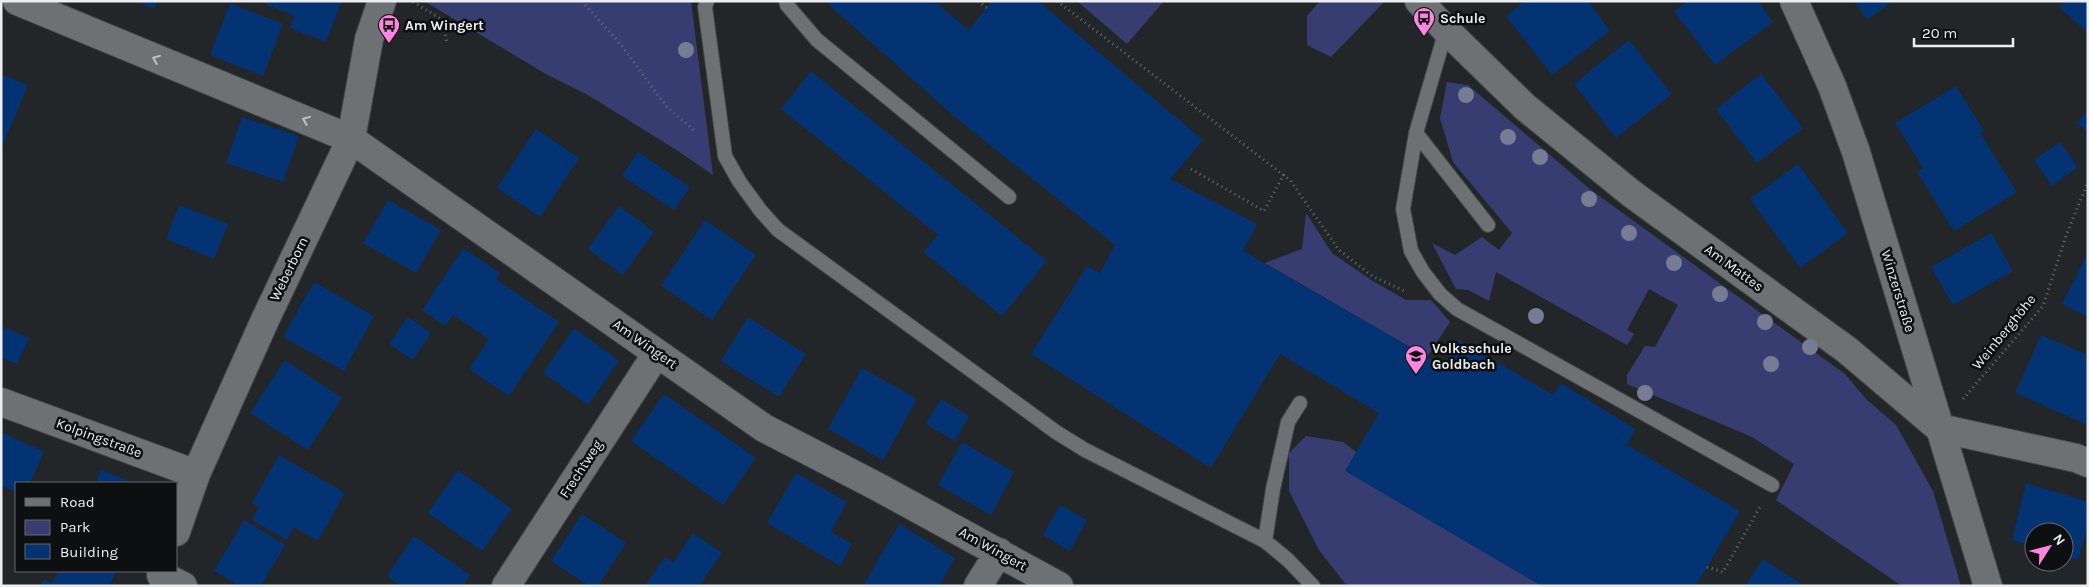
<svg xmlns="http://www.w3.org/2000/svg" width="2089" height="587" viewBox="0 0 2089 587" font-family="Karla,sans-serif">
<rect width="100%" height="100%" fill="#232628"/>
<path fill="#383d71" d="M424 1H691L713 175 678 151 588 95 546 74Z
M1077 1H1164L1127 44Z
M1320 1H1385L1331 57 1307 45V16Z
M1447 82 1468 85 1591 190 1845 374 1866 399 1896 425 1933 491 1961 586H1902L1776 500 1794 464 1752 437 1627 384V375L1645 346 1655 347 1678 305 1649 289 1627 330 1634 334 1627 345 1496 272 1489 301 1468 290 1456 289 1432 243 1455 255 1482 237 1499 250 1512 233 1453 162 1440 118Z
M1306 213 1332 253 1371 280 1406 300H1431L1450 322 1427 357 1265 263 1302 249Z
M1306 436 1343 442 1356 452 1346 471 1542 586H1347L1319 550 1289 491V453Z"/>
<path fill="#033372" d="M135 1H157L154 9Z
M266 1H337L341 3 326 42 290 28 295 16 265 4Z
M830 1H934L969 30 992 1H1038L1203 140 1170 179 1257 224 1243 251 1443 366 1459 340 1553 395 1561 383 1635 429 1627 445 1740 511 1696 586H1542L1345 471 1379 413 1280 354 1211 468 1031 354 1087 266 1100 273 1115 245 955 117 828 4Z
M1525 1H1588L1610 31 1552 75 1506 16Z
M1688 1H1758L1773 22 1715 65 1674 11Z
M1854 1H1893L1867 20Z
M2065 1H2088V33L2059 7Z
M230 3 283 24 263 76 210 55Z
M1629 40 1672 94 1616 138 1574 84Z
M811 71 1047 261 1002 316 923 252 938 235 781 109Z
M1 74 28 85 1 150Z
M1761 74 1803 128 1757 163 1716 109Z
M1956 86 1984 131 1980 133 2017 192 1954 231 1917 172 1923 168 1895 123Z
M2088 111V132L2077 123Z
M242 117 299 136 283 182 226 163Z
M536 129 579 158 540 217 497 188Z
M2060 142 2078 167 2052 186 2034 160Z
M638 152 690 187 674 210 622 176Z
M1798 164 1848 233 1800 268 1750 199Z
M388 200 441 230 416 273 363 243Z
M179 205 228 224 214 259 166 239Z
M619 206 654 232 623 275 588 249Z
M705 220 756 255 712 320 661 286Z
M1991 233 2013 271 1953 305 1931 267Z
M463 248 500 273 496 279 559 322 509 396 469 369 489 339 453 315 445 326 422 310Z
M2088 253V317L2062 304Z
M314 282 374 316 344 371 283 337Z
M408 317 431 333 413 360 389 344Z
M748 317 806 354 779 397 721 361Z
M1 326 29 338 17 364 1 357Z
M574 328 619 361 588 405 543 373Z
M2041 335 2088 355V425L2015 393Z
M285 360 342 398 308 450 250 413Z
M862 368 917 399 883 460 828 429Z
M664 394 756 458 723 505 631 441Z
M941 399 969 416 955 441 926 424Z
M1 432 44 452 30 483H16V492L1 486Z
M962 442 1014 472 991 515 938 485Z
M279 455 345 493 318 541 294 527 287 540 252 520 259 507 252 503Z
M101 470 134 483H96Z
M458 470 512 509 482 551 428 513Z
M796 473 847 502 831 532 852 544 840 566 767 523Z
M2026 483 2088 502V525L2078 560 2064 556V532H2034V546L2012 540Z
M1060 505 1087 520 1070 551 1043 535Z
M582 514 626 543 598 586H589L551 561Z
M244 520 285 545 261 586H240L214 571Z
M899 524 955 558 939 586H867L864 584Z
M693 533 722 553 699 586H645L665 557 673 563Z
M414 536 470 575 462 586H401L387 576Z
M1763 559 1805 586H1745Z
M59 571H117L109 586H40L44 579 52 583Z"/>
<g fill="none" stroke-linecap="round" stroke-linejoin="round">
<g stroke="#424547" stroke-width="16">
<path id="lane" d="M707 1 705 7 725 156 739 181 760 210 778 230 1056 432 1085 450 1265 541 1288 560 1313 586
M786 1 787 5 817 40 1009 197
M1446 30 1416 133 1403 209 1411 251 1423 272 1440 294 1457 309 1772 485
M1416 133 1488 225
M1265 541 1273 489 1288 422 1300 403"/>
</g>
<g stroke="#424547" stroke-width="30">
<path id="street" d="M17 1 351 139 764 428 878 487 1059 586
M1419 1 1446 30 1525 107 1632 194 1847 350 1939 428 2076 458 2088 463
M1794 1 1832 86 1856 152 1988 586
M1 402 196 474
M176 532 196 474 265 320 351 139 369 39 382 1
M161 575 183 586
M506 586 657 353
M978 586 999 552"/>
</g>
<path stroke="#6a6d6f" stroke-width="3" stroke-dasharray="1 4" stroke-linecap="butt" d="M582 1 622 46 666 106 696 132
M978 1 987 8
M1057 1 1290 180 1339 250 1372 276 1407 292
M413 2 443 20 447 44
M1191 169 1264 211 1284 174
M1963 399 2043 306 2067 233 2088 182
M1707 567 1723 572 1761 505"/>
<use href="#lane" stroke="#6d7173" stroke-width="14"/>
<use href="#street" stroke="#6d7173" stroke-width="28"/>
</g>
<g fill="#777c94">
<circle cx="686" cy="50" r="8"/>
<circle cx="1466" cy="95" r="8"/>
<circle cx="1508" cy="137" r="8"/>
<circle cx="1540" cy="157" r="8"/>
<circle cx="1589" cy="199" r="8"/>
<circle cx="1629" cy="233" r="8"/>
<circle cx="1674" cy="263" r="8"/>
<circle cx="1720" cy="294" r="8"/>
<circle cx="1536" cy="316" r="8"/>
<circle cx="1765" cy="322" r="8"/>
<circle cx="1810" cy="347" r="8"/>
<circle cx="1771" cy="364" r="8"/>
<circle cx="1645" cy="393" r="8"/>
</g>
<defs><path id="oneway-chevron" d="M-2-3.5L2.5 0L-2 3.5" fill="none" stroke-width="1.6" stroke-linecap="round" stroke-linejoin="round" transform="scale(1.25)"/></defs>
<g stroke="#c0c2c4">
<use href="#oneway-chevron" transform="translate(156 59) rotate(-158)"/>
<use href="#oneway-chevron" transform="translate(306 120) rotate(-158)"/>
</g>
<defs>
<g id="bus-pin" transform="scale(1.125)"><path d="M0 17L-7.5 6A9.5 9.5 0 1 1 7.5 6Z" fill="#fe86e1" stroke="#0e0f10"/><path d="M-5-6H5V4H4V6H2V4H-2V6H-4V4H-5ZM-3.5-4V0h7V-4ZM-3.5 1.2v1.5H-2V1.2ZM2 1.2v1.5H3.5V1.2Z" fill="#111"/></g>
<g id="school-pin" transform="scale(1.125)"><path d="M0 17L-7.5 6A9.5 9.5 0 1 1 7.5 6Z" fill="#fe86e1" stroke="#0e0f10"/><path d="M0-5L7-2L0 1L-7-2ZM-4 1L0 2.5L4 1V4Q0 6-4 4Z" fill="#111"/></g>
</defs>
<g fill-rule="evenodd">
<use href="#bus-pin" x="1424" y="18"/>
<use href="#bus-pin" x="389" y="25"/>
<use href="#school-pin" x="1416" y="356"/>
</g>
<g text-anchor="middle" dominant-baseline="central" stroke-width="5" stroke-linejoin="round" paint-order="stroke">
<g font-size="14" font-weight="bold" fill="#eceef0" stroke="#0e0f10" text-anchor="start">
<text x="1440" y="18">Schule</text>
<text x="405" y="25">Am Wingert</text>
<text x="1432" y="348">Volksschule<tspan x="1432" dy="16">Goldbach</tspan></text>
</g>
<g font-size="14" fill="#eceef0" stroke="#0e0f10">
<text transform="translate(1734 268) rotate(36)">Am Mattes</text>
<text transform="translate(289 269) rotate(-64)">Weberborn</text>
<text transform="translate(1898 291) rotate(73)">Winzerstraße</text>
<text transform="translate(2004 332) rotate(-51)">Weinberghöhe</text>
<text transform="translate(645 344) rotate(35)">Am Wingert</text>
<text transform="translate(99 438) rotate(20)">Kolpingstraße</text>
<text transform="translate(581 469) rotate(-57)">Frechtweg</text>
<text transform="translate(993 549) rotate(29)">Am Wingert</text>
</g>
</g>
<rect width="2089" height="587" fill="none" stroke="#eceef0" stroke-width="5"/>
<rect x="15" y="482" width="162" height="90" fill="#0e0f10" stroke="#67686a"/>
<rect x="25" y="498" width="25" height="8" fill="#6d7173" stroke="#67686a"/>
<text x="60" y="507" font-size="15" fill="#eceef0">Road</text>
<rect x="25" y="520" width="25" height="15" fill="#383d71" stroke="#67686a"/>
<text x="60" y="532" font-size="15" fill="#eceef0">Park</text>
<rect x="25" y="544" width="25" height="15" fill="#033372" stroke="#67686a"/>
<text x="60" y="557" font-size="15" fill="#eceef0">Building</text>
<g transform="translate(2049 547) rotate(54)"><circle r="24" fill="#0e0f10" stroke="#67686a"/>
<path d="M0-4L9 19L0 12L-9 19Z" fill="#fe86e1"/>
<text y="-8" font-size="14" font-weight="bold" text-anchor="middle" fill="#eceef0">N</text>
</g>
<path d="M1914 38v8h99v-8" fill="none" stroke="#eceef0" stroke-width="2.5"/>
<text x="1922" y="38" font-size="15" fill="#eceef0" stroke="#0e0f10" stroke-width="4" paint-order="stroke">20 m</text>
</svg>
